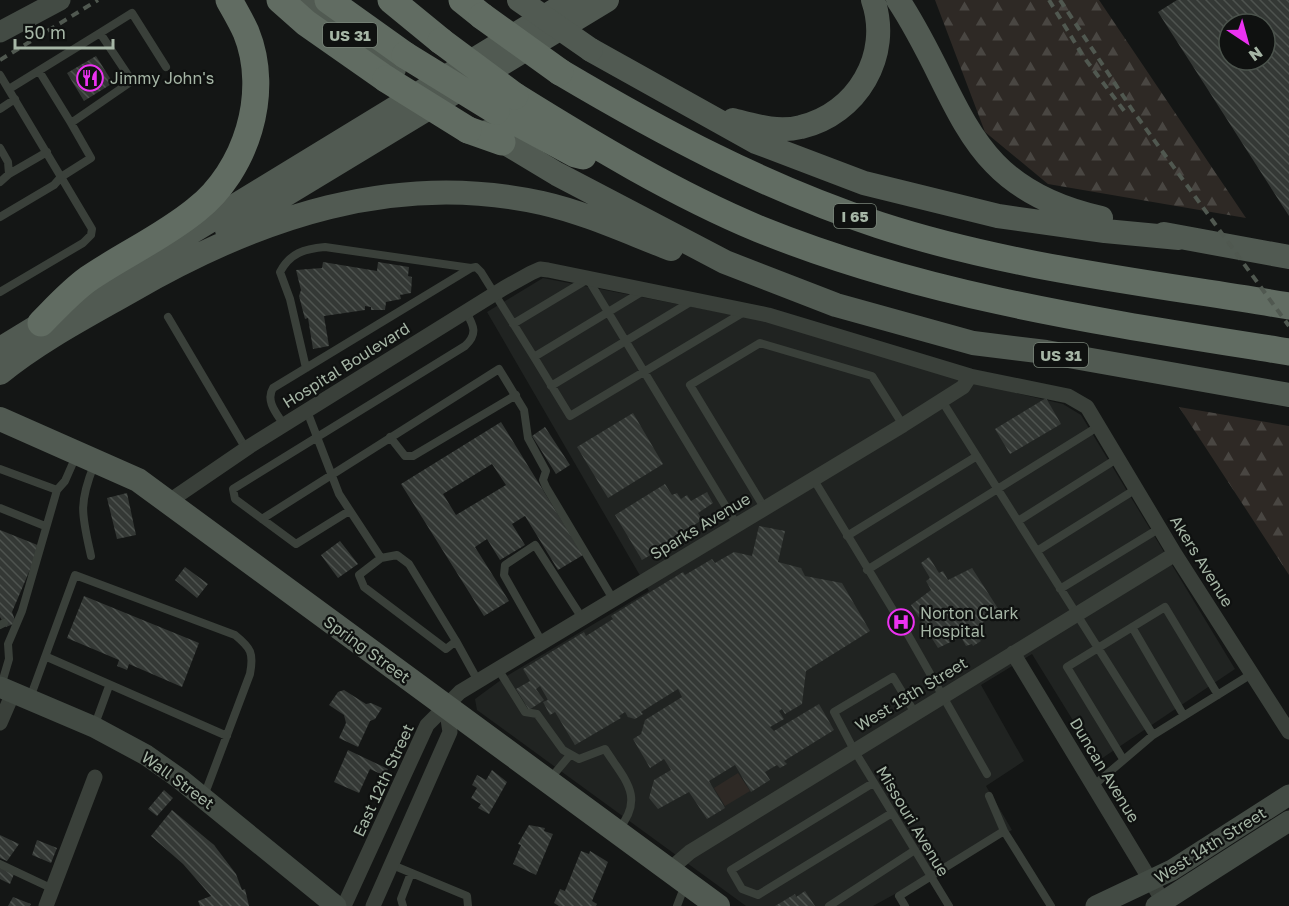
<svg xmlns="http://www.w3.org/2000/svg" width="1289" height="906" viewBox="0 0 1289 906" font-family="'Golos Text',sans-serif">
<defs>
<pattern id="forest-firs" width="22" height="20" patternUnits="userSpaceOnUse" patternTransform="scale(1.5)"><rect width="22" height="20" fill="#2e2925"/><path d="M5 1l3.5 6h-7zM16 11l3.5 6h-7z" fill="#494642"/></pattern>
<pattern id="building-back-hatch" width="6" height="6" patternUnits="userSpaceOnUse" patternTransform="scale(1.5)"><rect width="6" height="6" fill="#343835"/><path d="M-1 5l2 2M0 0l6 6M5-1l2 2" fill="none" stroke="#4e534f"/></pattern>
</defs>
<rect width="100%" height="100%" fill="#141615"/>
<path fill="#202321" d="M543 278 770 322 1008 391 1063 404 1081 415 1235 669 1098 761 1032 654 981 685 1024 761 986 786 1012 830 873 906H746L477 710 475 699 505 677 649 591 487 312Z"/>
<path fill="url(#forest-firs)" d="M935 0H1099L1246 218 1048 184 985 132Z
M1179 407 1289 426V575Z"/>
<path fill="#2e2925" d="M738 773 750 791 725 806 714 788Z"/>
<path fill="url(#building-back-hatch)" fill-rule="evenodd" d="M1177 0H1289V216L1158 12ZM1229 24H1265V60H1229Z
M96 56 113 83 84 101 67 73Z
M323 262 377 271 378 262 409 267 408 276 412 277 411 293 400 295 401 299 386 302 385 310H371V307L365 306V310L324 316 329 346 313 349 308 318 305 319 299 296 301 290 296 270 322 268Z
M1046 398 1061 424 1010 454 995 429Z
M633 413 663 464 608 498 577 447Z
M501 422 583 555 558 570 525 516 512 524 525 545 500 560 487 539 475 547 509 601 484 616 401 484ZM492 464 506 485 456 515 443 494Z
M545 427 570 465 556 474 532 436Z
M665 484 672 495 677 493 681 499 687 495 691 501 707 492 713 503 698 513 702 520 691 527 693 530 642 560 615 515Z
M127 493 136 535 117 539 107 498Z
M759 526 785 531 778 562 801 568 805 576 842 583 870 631 806 671 802 704 785 714 782 709 779 711 784 719 770 727 774 731 819 704 834 730 784 761 787 764 780 768 777 765 765 772 770 780 751 792 735 765 709 781 725 808 707 819 689 792 658 809 649 798 654 780 671 770 664 759 650 768 633 739 641 734 645 720 682 697 678 689 641 712 643 714 635 719 628 717 625 712 619 716 621 718 575 745 555 712 550 715 543 702 548 700 540 686 536 689 544 700 529 710 516 689 530 681 523 669 584 632 586 636 613 619 611 616 683 572 685 575 712 559 715 563 734 552 752 556Z
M0 530 40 546 12 612 16 623 6 627 0 617Z
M340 541 358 564 338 578 321 555Z
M929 557 939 573 943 571 948 580 972 568 999 610 977 627 982 635 979 639 981 641 973 646 972 644 966 646 961 637 938 648 911 605 931 590 926 581 930 578 921 563Z
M185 567 208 584 197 598 175 580Z
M84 596 199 643 182 687 129 664 127 670 117 666 119 660 67 638Z
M344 690 366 704 371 703 382 708 375 719 370 721 358 747 339 738 346 723 344 715 329 705 338 692Z
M348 750 388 769 385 776 370 769 359 793 334 782Z
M492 770 507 782 489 814 478 808 481 804 471 798 477 788 472 785 477 775 486 780Z
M164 790 173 798 157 816 148 809Z
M172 810 214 845 236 874 242 890 245 889 249 906H200L198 901 211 896 183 864 151 836Z
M529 825 545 828 544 831 553 834 536 875 513 864 521 845 518 844Z
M0 835 19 844 7 861 0 858Z
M37 840 57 848 51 863 32 855Z
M581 851 589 854 590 851 608 862 592 901 597 904 596 906H559L554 903 560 889 565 891Z
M0 868 14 874 10 884 0 879Z
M805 891 815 906H775L795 894 796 897Z
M13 897 31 904 30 906H8Z"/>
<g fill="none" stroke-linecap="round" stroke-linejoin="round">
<path stroke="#3a403a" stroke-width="8" d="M100 33 132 13 166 67
M39 71 71 123
M0 75 61 177 54 185 0 217
M0 109 15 99
M0 148 8 162 9 174 0 182
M9 174 47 152
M0 292 83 243 91 235 92 229 61 177 91 158 71 123 132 81 100 33 9 89
M168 317 246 449
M513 324 588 279 737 525
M534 357 570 416 744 312
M306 368 290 299 280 272C290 253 304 249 325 247L471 268
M551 386 692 301
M942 401 1153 735
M307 411 339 494 381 558 359 575 364 587 446 649 456 641 478 681
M284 425C277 414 265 401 273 388L471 268 476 267 481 272 534 357 643 291
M390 437 405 456H413L516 395
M0 469 57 490 65 481 76 456
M814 480 907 633 987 774
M0 508 45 526
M765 509 690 385 760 343 872 376 903 425
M349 511 296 544 235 499 233 489 465 346C478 334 474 326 466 312
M262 519 499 369 524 410 528 438 546 471 543 480 546 487 613 599
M1018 521 1118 458
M847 536 977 456
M1037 551 1136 489
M91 556C82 515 78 505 94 465
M381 558 397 555 409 564 456 641
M867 570 1099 426
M1060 589 1160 528
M0 625 4 623
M1132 627 1184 716
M542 642 504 575 505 565 535 545 582 618
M47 657 227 736
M498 669 525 712 537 714 563 750 579 759 605 749C624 779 646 797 618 830
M1 686 9 659 8 644 22 611 57 490
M30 698 75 575 235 635C251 648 254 653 250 674L204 796
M915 713 893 677 834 712 854 750 949 906
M94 727 109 686
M1123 759 1067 667 1165 607 1218 695
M550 779 570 755
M873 783 731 870 742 889 758 895 892 813
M1093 786 1153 735 1253 673
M989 796 1004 831
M0 864 53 889
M390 864 467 896 468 906
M403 906 401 899 411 873
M677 906 685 885
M829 906 915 850
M905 906 899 896 1004 831 1051 906"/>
<path stroke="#3a403a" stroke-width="15" d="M168 502 250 446 504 288 531 273 540 269 548 270 768 315 970 376 1068 396 1087 407 1175 554 1289 732
M1013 653 1166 906
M0 723 13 693
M668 871 690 852 1175 554
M46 906 95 777
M344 906 427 725 460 692 903 425 963 387 970 376
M373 906 450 732 446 706"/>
<path stroke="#434b44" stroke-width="21" d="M0 32 60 0
M0 687 94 727 146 755 180 779 336 906
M1096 906 1172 870 1289 795
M1156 906 1289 821"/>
<path stroke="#515a52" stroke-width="24" d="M306 0 394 69
M898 0C964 100 962 187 1101 218
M591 50 756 142 864 183 998 216 1105 231 1179 238
M733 120C756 126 778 133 801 127 857 114 892 55 873 0
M487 132 557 174 725 262 836 305 973 343 1046 352 1289 395
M227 230 607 0
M1164 234 1289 257
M0 349 572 0
M0 373C39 341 87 316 131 291 257 218 395 170 542 203 586 213 629 233 671 249
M0 419 138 480 718 906"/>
<path stroke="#616c62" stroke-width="27" d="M280 0 306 23 386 79
M328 0 405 55
M391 0 441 41
M462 0 482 16
M560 72C663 133 764 187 879 225 1011 268 1152 283 1289 306
M515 96C592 144 675 194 759 229 929 298 1109 323 1289 352
M496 111 575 154 583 156
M468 130 502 142
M41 323C56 308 70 292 88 279 123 255 163 237 196 210 246 171 271 93 246 32 241 21 235 11 229 0"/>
<path stroke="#505850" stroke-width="4" stroke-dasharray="8 6" stroke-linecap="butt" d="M1049 0 1083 56 1125 112
M1060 0 1133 111 1289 326
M0 60 98 0"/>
<path stroke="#515a52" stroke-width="24" d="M519 0 591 50"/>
<path stroke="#616c62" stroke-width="27" d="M482 16 560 72
M441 41 515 96
M405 55 496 111
M386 79 468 130"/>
</g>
<defs>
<g id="restaurant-ring" transform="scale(1.35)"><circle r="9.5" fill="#0f1110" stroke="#ec32f1" stroke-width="1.5"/><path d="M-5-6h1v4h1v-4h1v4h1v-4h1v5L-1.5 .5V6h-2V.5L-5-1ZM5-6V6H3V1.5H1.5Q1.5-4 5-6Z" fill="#ec32f1"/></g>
<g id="hospital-ring" transform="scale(1.35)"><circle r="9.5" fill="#0f1110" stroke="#ec32f1" stroke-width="1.5"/><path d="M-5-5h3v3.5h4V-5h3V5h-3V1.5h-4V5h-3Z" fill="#ec32f1"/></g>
</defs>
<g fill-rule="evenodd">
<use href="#restaurant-ring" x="90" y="78"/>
<use href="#hospital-ring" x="901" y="622"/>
</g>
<g text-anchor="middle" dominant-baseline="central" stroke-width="4.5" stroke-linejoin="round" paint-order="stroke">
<g fill="#0f1110" stroke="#798479" stroke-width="1.5">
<rect x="323" y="23" width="54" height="24" rx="4.5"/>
<rect x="834" y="204" width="42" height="24" rx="4.5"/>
<rect x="1034" y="343" width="54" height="24" rx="4.5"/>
</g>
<g font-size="15" font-weight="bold" fill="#a6b6a6">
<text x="350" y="35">US 31</text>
<text x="855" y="216">I 65</text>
<text x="1061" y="355">US 31</text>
</g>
<g font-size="16" fill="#a6b6a6" stroke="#0f1110" text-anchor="start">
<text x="110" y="78">Jimmy John's</text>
<text x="920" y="613">Norton Clark<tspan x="920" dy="18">Hospital</tspan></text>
</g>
<g font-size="16" fill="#a6b6a6" stroke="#0f1110">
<text transform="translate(346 365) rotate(-32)">Hospital Boulevard</text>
<text transform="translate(700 526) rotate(-31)">Sparks Avenue</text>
<text transform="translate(1202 561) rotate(58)">Akers Avenue</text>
<text transform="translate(367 649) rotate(36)">Spring Street</text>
<text transform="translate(911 694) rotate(-31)">West 13th Street</text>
<text transform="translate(1105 770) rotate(59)">Duncan Avenue</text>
<text transform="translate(178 780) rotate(36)">Wall Street</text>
<text transform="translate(383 780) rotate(-65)">East 12th Street</text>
<text transform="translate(913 821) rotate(59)">Missouri Avenue</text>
<text transform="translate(1210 845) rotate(-32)">West 14th Street</text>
</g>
</g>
<g transform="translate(1247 42) rotate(144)"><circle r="28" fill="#0f1110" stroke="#4b534c" stroke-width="1.5"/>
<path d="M0-4.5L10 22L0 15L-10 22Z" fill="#ec32f1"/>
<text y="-9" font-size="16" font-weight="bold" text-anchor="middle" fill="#a6b6a6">N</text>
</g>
<path d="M15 39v9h98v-9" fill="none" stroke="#a6b6a6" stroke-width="3"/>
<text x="24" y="39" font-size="18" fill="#a6b6a6" stroke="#0f1110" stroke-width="4.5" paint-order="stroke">50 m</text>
</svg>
